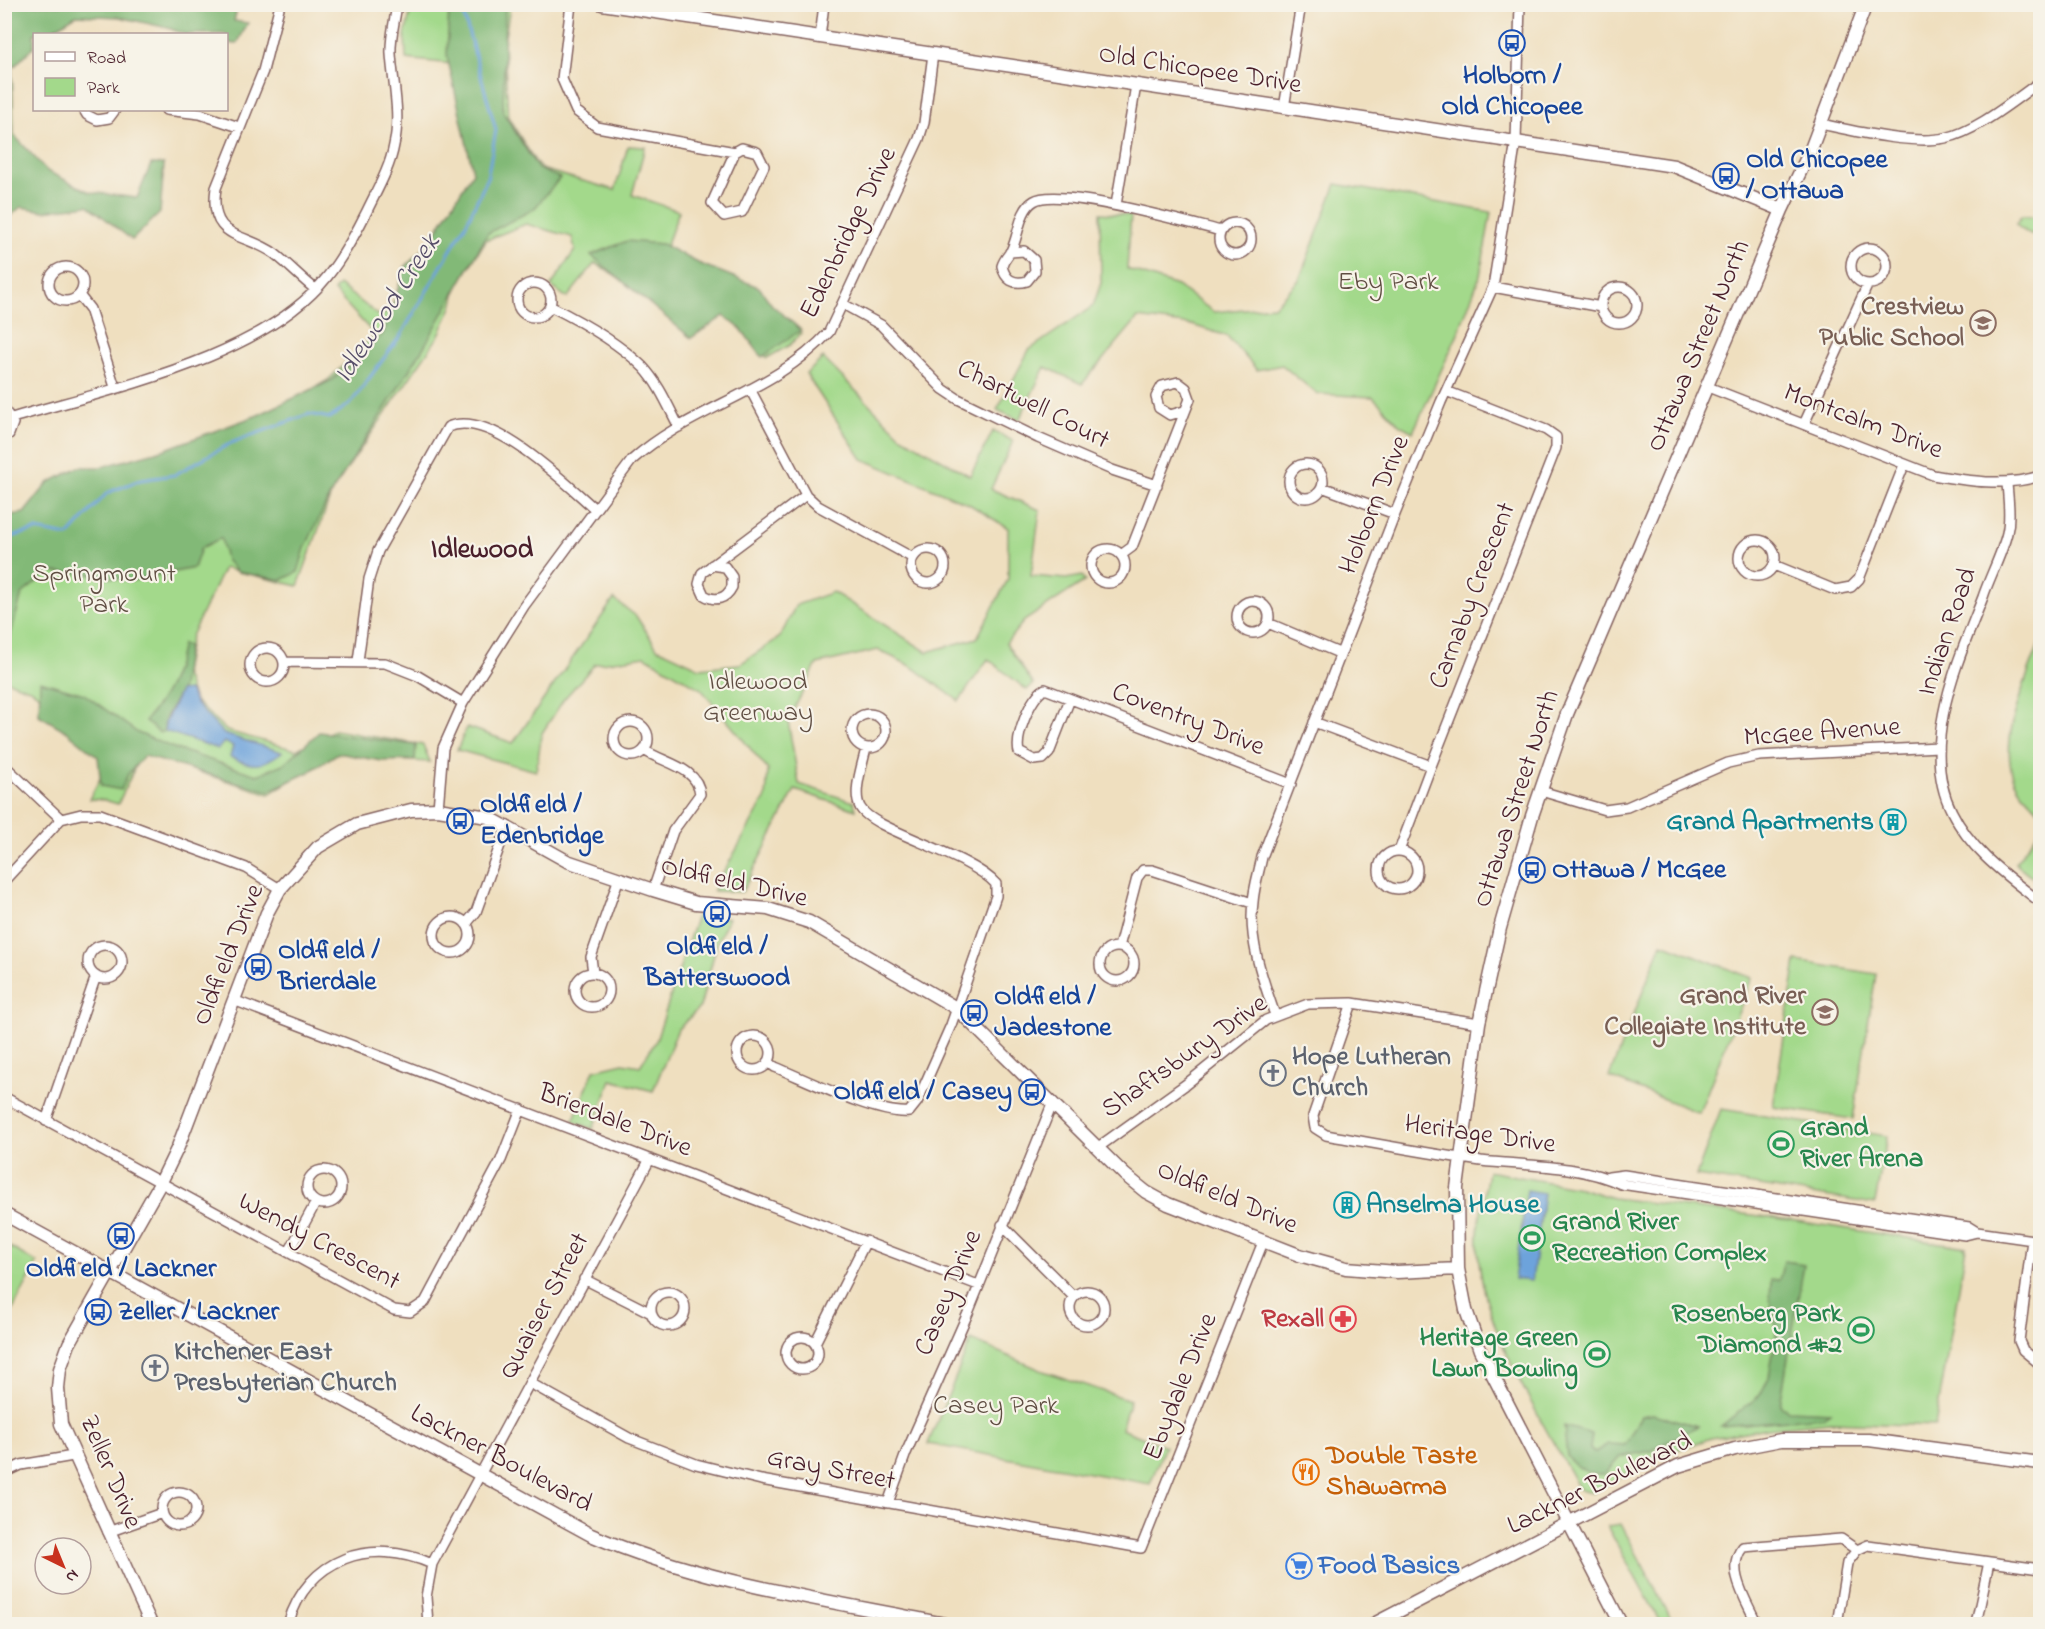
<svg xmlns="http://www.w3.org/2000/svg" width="2045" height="1629" viewBox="0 0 2045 1629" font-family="'Indie Flower',sans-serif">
<rect width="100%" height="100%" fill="#f7f3e8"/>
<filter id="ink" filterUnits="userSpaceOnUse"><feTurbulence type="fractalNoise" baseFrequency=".0167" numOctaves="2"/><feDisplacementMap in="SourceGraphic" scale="12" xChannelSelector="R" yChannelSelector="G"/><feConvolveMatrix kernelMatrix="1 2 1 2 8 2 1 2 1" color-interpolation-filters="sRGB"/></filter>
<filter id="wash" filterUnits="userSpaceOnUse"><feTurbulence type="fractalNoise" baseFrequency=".008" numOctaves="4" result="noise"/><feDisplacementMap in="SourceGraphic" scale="24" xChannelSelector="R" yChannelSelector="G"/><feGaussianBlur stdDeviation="1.35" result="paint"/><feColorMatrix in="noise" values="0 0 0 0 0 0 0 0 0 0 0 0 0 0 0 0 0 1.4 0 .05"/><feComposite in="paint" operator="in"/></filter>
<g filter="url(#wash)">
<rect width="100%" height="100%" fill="#efdfbf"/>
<path fill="#a3d98b" stroke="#767c5b" stroke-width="1.5" d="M501 4 510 6 504 43 508 117 536 163 541 169 615 190 628 146 645 147 632 195 679 211 666 247 759 295 801 333 790 345 767 358 725 305 672 310 595 263 567 298 551 286 575 250 572 237 526 224 486 240 457 287 452 307 438 337 333 489 298 586 224 568 191 636 184 672 194 700 227 731 296 750 334 730 423 745 430 762 393 760 340 750 269 794 141 754 118 804 104 800 89 799 103 773 102 739 32 690 5 680 4 522 193 445 297 398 328 380 375 335 334 291 339 285 381 317 399 301 475 173 452 64 406 59 405 35 412 5Z
M1336 184 1491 212 1480 276 1456 338 1413 432 1400 425 1373 397 1317 394 1282 365 1257 370 1227 336 1192 325 1138 318 1082 384 1045 367 1019 420 997 410 1029 350 1093 306 1101 283 1100 213 1131 215 1127 269 1177 286 1214 312 1274 306 1299 280Z
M2021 216 2040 217V234C2030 236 2023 232 2016 224Z
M823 358 902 437 970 476 993 431 1013 441 991 489 1040 510 1031 576 1066 579 1082 576 1085 581 1024 621 1006 643 1033 684 1027 690 988 659 959 701 909 665 878 650 817 664 788 721 799 784 854 802 856 810 795 790 742 892 713 891 766 797 768 770 701 689 645 656 595 664 564 699 542 733 536 771 457 750 467 727 513 743 614 599 636 616 657 648 700 668 740 664 780 637 796 605 833 592 927 652 977 638 1008 579V528L969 504 862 459 806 374Z
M2040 642V812C2034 804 2025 797 2019 788 1993 750 2026 680 2040 642Z
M2040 829V883L2015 863Z
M697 915 729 918 718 940 700 1007 678 1029 653 1091 611 1080 593 1129 573 1121 594 1070 623 1063 640 1066 656 1041Z
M1662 943 1752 978 1699 1113 1609 1077Z
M1796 961 1876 974 1853 1119 1773 1107Z
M1721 1109 1887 1136 1875 1204 1696 1176Z
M1488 1171 1580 1188 1613 1198 1776 1218 1966 1247 1935 1426 1831 1422 1767 1428 1711 1438 1655 1458 1593 1492 1579 1489C1541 1417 1482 1332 1478 1249 1476 1224 1485 1195 1488 1171Z
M5 1244 37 1263 5 1325Z
M971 1340 1043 1371 1130 1400 1121 1429 1165 1446 1150 1484 928 1444Z
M1621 1524 1674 1624H1661L1607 1526Z"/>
<path fill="#82b977" stroke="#666c51" stroke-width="1.5" d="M184 5 209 8 220 5H238L234 21 248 23 237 44 227 43 226 34H184L168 28 119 17 76 15 46 34H34V46L12 69 14 135 47 171 90 192 137 198 151 164H164L160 213 132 240 88 205 44 211 21 207 5 220V5Z
M478 5 505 8 503 112 538 169 560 178 534 209 488 233 424 347 330 495 305 548 298 572 282 580 237 572 226 560 221 538 201 548 194 568 130 581 89 574 49 572 22 594 5 655V516L24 513 48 483 79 467H101L163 450 258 415 332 380 383 334 405 267 429 243 473 172 447 56 449 5Z
M627 241 662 244 698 263 759 287 772 305 801 330 762 357 741 329 724 316 691 338 591 255Z
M182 644 188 646 182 687 165 719 164 731 160 733 145 721C167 694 175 678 182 644Z
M40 681 84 694 138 733 176 749 257 775 285 763 319 732 416 745 415 760 382 761 338 753 309 772 268 791 144 756 128 774 121 790 101 786 98 757 66 731 39 715Z
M1784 1261 1804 1264 1780 1405 1788 1410 1830 1412 1823 1417 1721 1426 1760 1395 1769 1377 1777 1329 1770 1300 1771 1279 1779 1280Z
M1653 1414 1698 1426 1651 1451 1620 1457 1604 1475C1588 1476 1578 1467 1567 1457L1564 1426 1592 1434 1590 1449 1595 1452 1608 1444 1625 1445 1641 1416Z"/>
<path fill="#6da3db" stroke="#5c6183" stroke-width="1.5" d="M189 690 196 704 224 734 282 752C261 767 254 768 230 757L233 746 224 742 218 749 165 731V723L180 691Z
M1527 1190 1544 1193 1532 1281 1514 1279Z"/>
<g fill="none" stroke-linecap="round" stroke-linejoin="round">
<path stroke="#6da3db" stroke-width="3" d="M4 539 36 530 68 536 107 493 140 480 174 475 231 443 309 414 330 418 351 403 401 335 466 224 487 179 496 130 461 5"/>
</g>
</g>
<g filter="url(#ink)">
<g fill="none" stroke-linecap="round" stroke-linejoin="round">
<g stroke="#84625f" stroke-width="12">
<path id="street" d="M280 4 263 71 216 188C208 241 245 232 275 254 289 265 301 278 315 289
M571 4 562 79 576 111 597 127 735 152 742 148 757 152 764 166 742 212 724 216 712 203 735 152
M820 38 824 4
M1284 108 1301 4
M84 110 87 115 97 120 109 118 115 110
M166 110 200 114 239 127
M1821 124C1854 131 1912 145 1945 138 1976 132 2014 100 2040 82
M1116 205 1136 85
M1219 239a16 16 0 1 1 32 0a16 16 0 1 1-32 0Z
M1851 266a18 18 0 1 1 36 0a18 18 0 1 1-36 0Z
M1010 252 1024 251 1034 260 1035 271 1027 281C1014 285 1005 280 1002 266 1004 259 1008 256 1011 251 1019 236 1019 210 1034 201 1058 186 1189 223 1221 231
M49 284a17 17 0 1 1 34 0a17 17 0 1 1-34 0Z
M517 300a17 17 0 1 1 34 0a17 17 0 1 1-34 0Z
M1601 305a18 18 0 1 1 36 0a18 18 0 1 1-36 0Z
M1493 287 1601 307
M79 295 90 309 115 387
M843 304 881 325 943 389 958 399 1038 438 1112 470 1157 485
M550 306C582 322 618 342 643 367 659 384 668 406 679 427
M1708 387 1933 475C1968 481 2005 487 2040 476
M750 389 806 495 818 506 913 558
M4 409 13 423 9 434 4 438
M12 418C109 389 262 359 327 277 343 257 355 235 367 211 377 190 390 168 394 145 401 115 393 84 391 54 390 38 395 20 397 4
M1804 424 1868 284
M1289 481a17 17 0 1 1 34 0a17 17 0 1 1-34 0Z
M2007 483C2008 499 2011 517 2007 533 2002 554 1990 576 1983 597 1959 659 1918 746 1952 812 1971 851 2007 876 2040 902
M1322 487 1395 514
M1739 558a18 18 0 1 1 36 0a18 18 0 1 1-36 0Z
M911 566a17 17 0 1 1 34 0a17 17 0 1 1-34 0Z
M1091 566a17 17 0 1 1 34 0a17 17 0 1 1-34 0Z
M1121 555 1132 547 1190 399 1186 388 1178 382 1162 386 1156 397 1159 408 1170 415 1184 411
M712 565 725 567 732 577V587C726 599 715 602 704 595L699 584 702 573 806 495
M1774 565 1835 590 1851 587 1859 579 1904 465
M1237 617a16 16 0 1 1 32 0a16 16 0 1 1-32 0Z
M1268 623 1339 653
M250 665a17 17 0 1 1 34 0a17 17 0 1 1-34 0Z
M358 661 369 579 378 551 448 427C491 408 565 483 595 509
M284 662 385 663 418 676 463 703
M1070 699 1049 753 1043 759 1034 760 1019 752C1015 737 1030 697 1045 689L1291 784
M852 731a17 17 0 1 1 34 0a17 17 0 1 1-34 0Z
M614 739a17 17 0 1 1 34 0a17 17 0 1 1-34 0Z
M1314 722 1431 766 1556 448V437L1546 430 1446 391
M644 750C663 763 698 767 700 794L673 831 653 890
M4 765 61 819
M1541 791 1605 810 1627 807 1728 763 1759 756 1939 747
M438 809 443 748 463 703 524 606 632 460C691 407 775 392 829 332L919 139 924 123 933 54
M1399 851 1431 766
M1379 870a19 19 0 1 1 38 0a19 19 0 1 1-38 0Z
M4 881 61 819 81 814H100L246 868 280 889
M434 935a18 18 0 1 1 36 0a18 18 0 1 1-36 0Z
M466 924 476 912 507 826
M88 962a17 17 0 1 1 34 0a17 17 0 1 1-34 0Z
M1119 947 1137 878 1143 870H1152L1252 903
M1100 964a17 17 0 1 1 34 0a17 17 0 1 1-34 0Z
M593 973 591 957 619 878
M575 990a17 17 0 1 1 34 0a17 17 0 1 1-34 0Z
M236 1001 978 1285
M1352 1003 1313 1116 1315 1128 1326 1135C1378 1144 1429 1154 1481 1161 1527 1166 1578 1164 1621 1184L1965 1235 1977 1232 2040 1241
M1275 1015C1263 980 1248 940 1253 902 1254 887 1259 872 1262 857L1395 514 1441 402 1493 287 1516 141 1520 4
M737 1053a17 17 0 1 1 34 0a17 17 0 1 1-34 0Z
M768 1062 775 1067C807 1080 877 1115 909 1112L917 1102 951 1025 996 896V884C970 854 871 830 860 807 852 792 863 764 866 748
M4 1097 394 1310 410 1312 425 1302 501 1160 521 1109
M46 1121 96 976
M1097 1148 1185 1085 1266 1020 1308 1004 1352 1003 1479 1023
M307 1187a17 17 0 1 1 34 0a17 17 0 1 1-34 0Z
M1609 1177 1624 1175 1969 1227 1977 1232
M1002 1225 1074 1297
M2032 1240 2019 1341 2023 1350 2040 1364
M289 1252 316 1202
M584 1279 651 1313
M1070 1308a17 17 0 1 1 34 0a17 17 0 1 1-34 0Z
M651 1309a17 17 0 1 1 34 0a17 17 0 1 1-34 0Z
M786 1353a16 16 0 1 1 32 0a16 16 0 1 1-32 0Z
M815 1343 866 1241
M530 1383 629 1438 696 1464 761 1480 1141 1548 1263 1242
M4 1473 21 1465 73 1456
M162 1509a17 17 0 1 1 34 0a17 17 0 1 1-34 0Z
M888 1503 906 1453 968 1313 1053 1102
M108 1532 162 1513
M1857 1550 1868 1545 2040 1569
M4 1623 5 1624
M288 1624C308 1557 371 1537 432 1564
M428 1624 426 1597 432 1564 650 1159
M1757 1624C1747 1601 1724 1569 1743 1547L1841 1539 1857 1550
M1837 1624 1847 1563 1857 1550
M1976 1624 1989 1562"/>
</g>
<g stroke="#84625f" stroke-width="15">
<path id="secondary" d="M602 4 1674 166 1782 210
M4 1214 591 1535C703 1583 826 1600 945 1624
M151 1624 61 1424 58 1388 60 1369 69 1344 161 1182 178 1147 267 913 280 889 318 847 357 824 411 810 438 809 488 817 567 861 653 890 696 903 768 909 809 922 956 1008 1125 1175 1146 1192 1168 1204 1299 1255 1346 1268 1397 1272 1458 1269
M1374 1624 1678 1466 1735 1449 1781 1440H1869L2040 1463
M1621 1624 1480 1350 1466 1310 1458 1269 1457 1188 1479 1023 1500 928 1532 816 1567 714 1782 210 1811 149 1866 4"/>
</g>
<use href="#street" stroke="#fff" stroke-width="9"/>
<use href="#secondary" stroke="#fff" stroke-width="12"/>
</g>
</g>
<defs>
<g id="bus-ring" transform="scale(1.35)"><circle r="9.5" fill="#f7f3e8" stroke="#1a4fb4" stroke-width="1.5"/><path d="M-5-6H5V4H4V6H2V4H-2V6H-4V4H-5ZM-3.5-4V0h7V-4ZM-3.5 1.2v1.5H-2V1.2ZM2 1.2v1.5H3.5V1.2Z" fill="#1a4fb4"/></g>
<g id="school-ring" transform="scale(1.35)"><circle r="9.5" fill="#f7f3e8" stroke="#8d6e63" stroke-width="1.5"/><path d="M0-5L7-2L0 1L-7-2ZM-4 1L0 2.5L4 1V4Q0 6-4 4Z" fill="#8d6e63"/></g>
<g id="building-ring" transform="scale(1.35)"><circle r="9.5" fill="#f7f3e8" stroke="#0f9aa8" stroke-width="1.5"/><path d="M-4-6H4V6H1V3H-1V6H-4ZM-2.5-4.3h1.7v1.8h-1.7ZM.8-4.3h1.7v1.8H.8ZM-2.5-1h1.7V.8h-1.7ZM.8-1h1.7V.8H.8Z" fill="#0f9aa8"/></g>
<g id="church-ring" transform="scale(1.35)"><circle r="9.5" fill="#f7f3e8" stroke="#6b7280" stroke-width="1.5"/><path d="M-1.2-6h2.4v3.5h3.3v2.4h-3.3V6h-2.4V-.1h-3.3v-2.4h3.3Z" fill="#6b7280"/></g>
<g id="stadium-ring" transform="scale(1.35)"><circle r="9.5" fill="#f7f3e8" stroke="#2e9e5b" stroke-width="1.5"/><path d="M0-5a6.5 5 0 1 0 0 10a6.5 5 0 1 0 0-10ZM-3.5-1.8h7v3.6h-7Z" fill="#2e9e5b"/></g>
<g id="pharmacy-ring" transform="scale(1.35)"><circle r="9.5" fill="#f7f3e8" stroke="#e0444e" stroke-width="1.5"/><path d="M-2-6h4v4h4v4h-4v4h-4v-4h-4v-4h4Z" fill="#e0444e"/></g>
<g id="restaurant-ring" transform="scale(1.35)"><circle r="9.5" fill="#f7f3e8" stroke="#e8710a" stroke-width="1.5"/><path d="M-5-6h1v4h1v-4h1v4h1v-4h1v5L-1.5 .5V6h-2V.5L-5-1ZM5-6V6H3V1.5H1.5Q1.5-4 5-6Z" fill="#e8710a"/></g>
<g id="supermarket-ring" transform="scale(1.35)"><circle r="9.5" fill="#f7f3e8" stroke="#3f7fe0" stroke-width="1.5"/><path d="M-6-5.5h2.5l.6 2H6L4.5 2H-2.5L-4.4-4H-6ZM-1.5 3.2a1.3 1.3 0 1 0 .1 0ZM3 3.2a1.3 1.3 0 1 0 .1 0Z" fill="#3f7fe0"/></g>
</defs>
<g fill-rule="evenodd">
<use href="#bus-ring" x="1512" y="43"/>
<use href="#bus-ring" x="1726" y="176"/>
<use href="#school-ring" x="1983" y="323"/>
<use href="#bus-ring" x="460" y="821"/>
<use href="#building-ring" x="1893" y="822"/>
<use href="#bus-ring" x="1532" y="870"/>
<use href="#bus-ring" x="717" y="914"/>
<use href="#bus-ring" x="258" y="967"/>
<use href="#school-ring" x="1825" y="1012"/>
<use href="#bus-ring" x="974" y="1013"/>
<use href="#church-ring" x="1273" y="1073"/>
<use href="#bus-ring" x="1032" y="1092"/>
<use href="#stadium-ring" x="1781" y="1144"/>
<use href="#building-ring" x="1347" y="1205"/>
<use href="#bus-ring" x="121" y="1236"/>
<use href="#stadium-ring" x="1532" y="1238"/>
<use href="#bus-ring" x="98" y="1312"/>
<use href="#pharmacy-ring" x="1343" y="1319"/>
<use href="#stadium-ring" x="1861" y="1330"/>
<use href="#stadium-ring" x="1597" y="1354"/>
<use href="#church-ring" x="155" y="1368"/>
<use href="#restaurant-ring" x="1306" y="1472"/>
<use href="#supermarket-ring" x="1299" y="1566"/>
</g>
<g text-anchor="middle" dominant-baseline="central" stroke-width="4.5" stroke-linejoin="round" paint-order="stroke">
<g font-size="27" fill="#4a1f2b" stroke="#f7f3e8">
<text transform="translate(1200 70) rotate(9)">Old Chicopee Drive</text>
<text transform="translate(849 233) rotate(-64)">Edenbridge Drive</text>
<text transform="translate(1699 346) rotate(-67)">Ottawa Street North</text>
<text transform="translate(1033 405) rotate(27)">Chartwell Court</text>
<text transform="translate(1863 422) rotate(21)">Montcalm Drive</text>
<text transform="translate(1375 505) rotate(-68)">Holborn Drive</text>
<text transform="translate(1473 596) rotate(-69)">Carnaby Crescent</text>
<text transform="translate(1948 632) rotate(-71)">Indian Road</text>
<text transform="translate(1188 720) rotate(21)">Coventry Drive</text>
<text transform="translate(1822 733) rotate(-4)">McGee Avenue</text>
<text transform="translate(1517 799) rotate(-72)">Ottawa Street North</text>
<text transform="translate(734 883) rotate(13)">Oldfield Drive</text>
<text transform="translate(229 955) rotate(-68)">Oldfield Drive</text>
<text transform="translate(1185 1057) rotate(-35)">Shaftsbury Drive</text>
<text transform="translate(615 1121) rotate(21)">Brierdale Drive</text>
<text transform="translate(1480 1135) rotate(8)">Heritage Drive</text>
<text transform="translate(1227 1198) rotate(23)">Oldfield Drive</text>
<text transform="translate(319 1242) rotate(28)">Wendy Crescent</text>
<text transform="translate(949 1293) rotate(-67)">Casey Drive</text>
<text transform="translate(545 1306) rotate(-62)">Quaiser Street</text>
<text transform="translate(1181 1387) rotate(-68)">Ebydale Drive</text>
<text transform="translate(501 1459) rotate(28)">Lackner Boulevard</text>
<text transform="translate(831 1470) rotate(11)">Gray Street</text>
<text transform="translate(110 1472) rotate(67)">Zeller Drive</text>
<text transform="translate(1600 1484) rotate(-26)">Lackner Boulevard</text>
</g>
<g font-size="27" font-weight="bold" fill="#164399" stroke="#f7f3e8" text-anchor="start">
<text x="1512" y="76" text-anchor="middle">Holborn /<tspan x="1512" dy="31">Old Chicopee</tspan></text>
<text x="1746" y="160">Old Chicopee<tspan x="1746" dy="31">/ Ottawa</tspan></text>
<text x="480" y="805">Oldfield /<tspan x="480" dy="31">Edenbridge</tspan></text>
<text x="1552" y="870">Ottawa / McGee</text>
<text x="717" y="947" text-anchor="middle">Oldfield /<tspan x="717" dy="31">Batterswood</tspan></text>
<text x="278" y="951">Oldfield /<tspan x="278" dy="31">Brierdale</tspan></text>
<text x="994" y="997">Oldfield /<tspan x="994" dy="31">Jadestone</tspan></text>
<text x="1012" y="1092" text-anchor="end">Oldfield / Casey</text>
<text x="121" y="1269" text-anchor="middle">Oldfield / Lackner</text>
<text x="118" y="1312">Zeller / Lackner</text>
</g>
<g font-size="27" fill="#604e43" stroke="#f7f3e8">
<text x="1388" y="282">Eby Park</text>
<text x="104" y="574">Springmount<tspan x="104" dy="31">Park</tspan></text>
<text x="758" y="682">Idlewood<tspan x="758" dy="31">Greenway</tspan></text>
<text x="996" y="1406">Casey Park</text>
</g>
<g font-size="27" font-weight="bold" fill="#785e54" stroke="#f7f3e8" text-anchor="end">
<text x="1964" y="307">Crestview<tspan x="1964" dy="31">Public School</tspan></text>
<text x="1806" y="996">Grand River<tspan x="1806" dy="31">Collegiate Institute</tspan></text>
</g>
<g font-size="27" font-weight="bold" fill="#0d838f" stroke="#f7f3e8" text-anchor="end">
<text x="1874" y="822">Grand Apartments</text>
<text x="1366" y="1205" text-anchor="start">Anselma House</text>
</g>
<g font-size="27" font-weight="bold" fill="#5b616d" stroke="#f7f3e8" text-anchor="start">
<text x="1292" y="1057">Hope Lutheran<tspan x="1292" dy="31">Church</tspan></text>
<text x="174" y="1352">Kitchener East<tspan x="174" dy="31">Presbyterian Church</tspan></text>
</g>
<g font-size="27" font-weight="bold" fill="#27864d" stroke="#f7f3e8" text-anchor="start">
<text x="1800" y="1128">Grand<tspan x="1800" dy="31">River Arena</tspan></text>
<text x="1552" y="1222">Grand River<tspan x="1552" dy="31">Recreation Complex</tspan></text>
<text x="1842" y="1314" text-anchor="end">Rosenberg Park<tspan x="1842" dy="31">Diamond #2</tspan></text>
<text x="1578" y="1338" text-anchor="end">Heritage Green<tspan x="1578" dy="31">Lawn Bowling</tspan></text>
</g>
<g font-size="27" font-weight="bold" fill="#be3a42" stroke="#f7f3e8" text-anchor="end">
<text x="1324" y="1319">Rexall</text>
</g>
<g font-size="27" font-weight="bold" fill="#c56008" stroke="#f7f3e8" text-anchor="start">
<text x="1326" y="1456">Double Taste<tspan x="1326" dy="31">Shawarma</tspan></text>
</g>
<g font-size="27" font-weight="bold" fill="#366cbe" stroke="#f7f3e8" text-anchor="start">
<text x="1318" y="1566">Food Basics</text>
</g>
<g font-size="28" font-style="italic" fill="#564d69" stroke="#f7f3e8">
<text transform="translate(388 309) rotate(-57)">Idlewood Creek</text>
</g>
<g font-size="28" font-weight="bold" fill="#4a1f2b" stroke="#f7f3e8">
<text x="482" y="550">Idlewood</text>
</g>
</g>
<rect width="2045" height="1629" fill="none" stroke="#f7f3e8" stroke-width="24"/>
<rect x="33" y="33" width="195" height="78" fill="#f7f3e8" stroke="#b29e9c" stroke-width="1.5"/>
<rect x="45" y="52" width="30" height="9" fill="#ffffff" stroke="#b29e9c" stroke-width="1.5"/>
<text x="87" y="63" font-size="18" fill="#4a1f2b">Road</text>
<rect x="45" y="78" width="30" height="18" fill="#a3d98b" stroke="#b29e9c" stroke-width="1.5"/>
<text x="87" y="93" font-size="18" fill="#4a1f2b">Park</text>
<g transform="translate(63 1566) rotate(137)"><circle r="28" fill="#f7f3e8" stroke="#b29e9c" stroke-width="1.5"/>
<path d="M0-4.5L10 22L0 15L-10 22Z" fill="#c8321e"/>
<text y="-9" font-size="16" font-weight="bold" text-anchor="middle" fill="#4a1f2b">N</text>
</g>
</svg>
